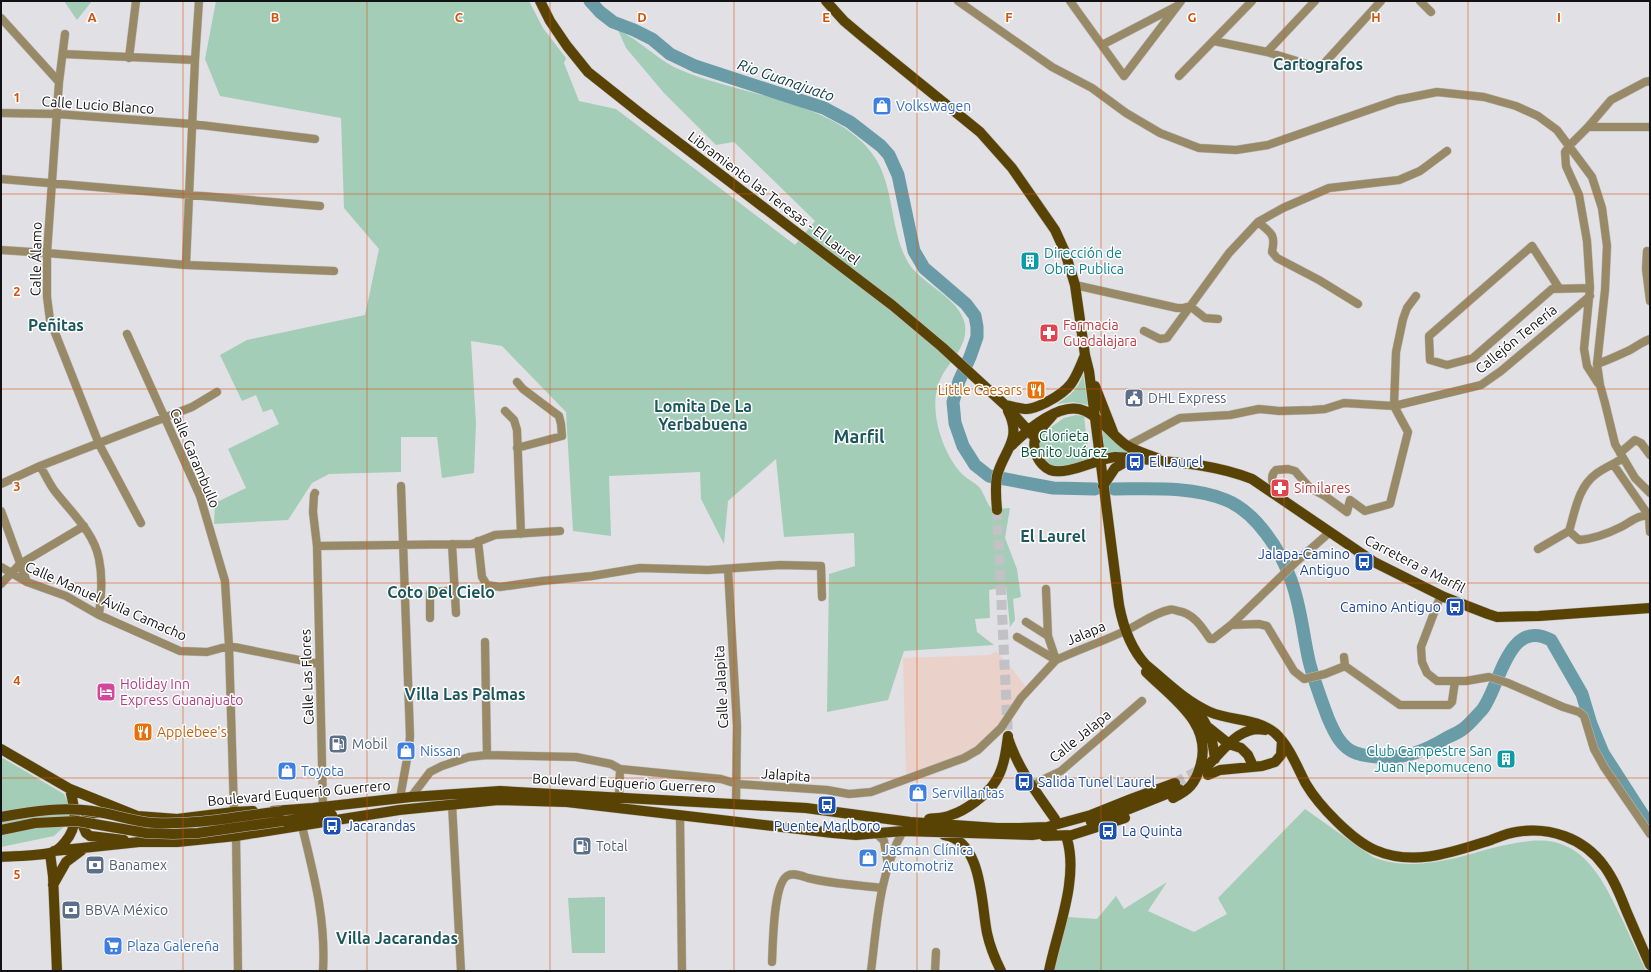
<svg xmlns="http://www.w3.org/2000/svg" width="1651" height="972" viewBox="0 0 1651 972" font-family="Ubuntu,sans-serif">
<rect width="100%" height="100%" fill="#e1e0e4"/>
<path fill="#ead1ca" d="M996 651 1013 670 1026 687 991 735 970 752 906 774 903 658 990 655Z"/>
<path fill="#a4cdb8" d="M64 1H92L77 20Z
M216 1H529L543 28 566 58 564 63 579 101 616 109 795 245 815 221 734 142 716 145 664 93 626 48 618 30C639 40 655 57 674 67 734 96 841 99 877 161 895 193 890 232 909 264 922 284 961 299 965 325 968 347 950 360 941 378 927 405 941 451 961 473 966 479 975 482 980 488 985 495 986 503 992 509L1010 508 1005 538 1017 569 1021 597 1013 599 1015 620 1010 627 1006 587 989 590 990 618 975 619 977 632 994 645 904 651 888 700 827 712 829 574 855 566 854 533 784 537 776 459 728 501 724 544 701 499 700 472 609 476 611 536 573 531 566 412 502 346 471 341 476 423 474 473 442 478 437 437H401V472L329 474 312 483 288 520 214 524 215 503 246 488 228 449 279 424 272 409 263 412 256 395 242 401 220 355 247 340 365 315 379 249 344 208 341 118 220 96 205 59Z
M1083 374 1088 405 1073 402 1057 404C1069 396 1079 389 1083 374Z
M1076 415 1084 416 1089 459 1058 468 1046 463 1038 451 1040 438 1044 432 1064 418Z
M1102 429 1135 456 1123 453 1105 454Z
M1 757 64 794 69 805 68 823 54 836 1 847Z
M1305 809 1373 857C1400 868 1428 864 1456 858 1482 851 1522 838 1548 841 1589 846 1606 887 1622 919 1630 936 1638 954 1646 971H1053L1068 917 1097 919 1116 896 1124 909 1167 882 1148 911 1194 932 1227 914 1218 898Z
M605 897V953H572L568 898Z"/>
<g fill="none" stroke-linecap="round" stroke-linejoin="round">
<path stroke="#6a9ca7" stroke-width="13" d="M590 1 600 12 613 22 634 30 652 39 670 54 695 66 824 108 850 122 881 146 889 155 898 175 914 251 924 268 966 304 975 316 977 327V337L970 357 959 381 953 402 955 423 963 446 975 465 989 476 1053 488 1095 489
M1114 489C1150 489 1191 486 1226 500 1256 512 1281 551 1291 580 1301 606 1303 635 1309 661 1314 681 1321 699 1328 718 1334 732 1341 748 1356 753 1374 759 1398 758 1415 753 1427 749 1438 743 1448 737 1453 735 1459 732 1463 729 1470 724 1476 716 1482 710 1500 688 1507 617 1551 640L1582 694 1591 724 1603 753 1650 826"/>
<path stroke="#c2c1c5" stroke-width="10" stroke-dasharray="10 5" stroke-linecap="butt" d="M997 510 1008 736
M1175 783 1203 768"/>
<g stroke="#bcbbbe" stroke-width="9">
<path id="minor" d="M958 1 1052 67 1092 88 1126 113 1160 133 1199 148 1236 150 1268 145 1397 100 1437 92 1484 97 1516 106 1538 116 1557 130 1592 177 1602 208 1607 246 1605 290 1597 364 1600 385 1605 403 1615 444 1635 478 1650 493
M1070 1 1124 76 1181 1
M1420 1 1431 12
M1 18 59 82 47 253V297L50 320 99 444 141 523
M1214 41 1267 52 1320 68 1381 1
M1102 45 1177 6
M1267 52 1315 1
M63 54 195 60
M129 58 136 1
M1179 76 1252 1
M59 82 65 34
M1 113 57 114 192 124 315 139
M1588 127H1650
M1 179 320 206
M1258 222C1271 233 1276 234 1272 252L1277 258 1319 280 1358 304
M1 250 47 253 186 265 334 271
M1647 251 1646 269 1650 301
M186 265 195 60 199 1
M1075 285 1177 308H1183L1190 306 1205 318 1218 319
M1559 288 1532 246 1429 336 1430 360 1447 365 1473 358 1552 289 1590 288
M1144 331 1160 339 1167 338 1229 253 1258 222 1283 208 1329 188 1399 180 1420 171 1447 151
M127 334 200 496 225 581 229 646 234 812
M1597 364C1609 360 1619 355 1630 350 1637 346 1642 342 1650 339
M1598 383 1587 366 1584 349 1590 288 1587 241 1579 195 1566 166 1565 152 1570 145 1588 127 1611 100 1645 82 1650 81
M505 411 514 420 517 430 521 534
M1127 446 1180 418 1230 415 1259 409 1279 411 1312 410 1325 409 1344 403 1394 406 1481 385 1501 371 1590 296
M517 448 562 436 561 424 559 416 523 389 517 382
M1620 453 1635 440 1641 443 1650 455
M1613 464 1649 516 1650 532
M40 466C45 474 49 483 54 490 70 511 94 532 99 559 103 578 101 597 99 615
M1 484 40 466 192 407 217 392
M315 493 314 495 313 512 317 546 323 807
M1280 498C1276 489 1267 478 1276 470L1288 469 1295 471 1310 488 1325 496 1347 512 1350 500 1365 511 1390 504 1408 432 1394 406 1396 352 1403 319 1407 308 1416 296
M1 511 27 582
M1569 531 1579 540C1592 539 1609 533 1621 527 1631 522 1638 514 1650 516
M478 541 482 577 487 585 500 587 542 581 592 576 640 568 708 570 780 565 821 566 822 597
M452 544 456 613
M317 546 472 544 495 535 560 531
M1538 549 1569 531C1575 512 1578 487 1596 474 1604 468 1614 464 1623 458
M1 567 27 582 66 596 99 615 180 651 207 652 229 646 319 664
M728 569 737 726 736 803
M1 584 20 564 84 526
M1444 597 1439 600 1437 605 1421 647 1422 662 1427 673 1437 681H1466L1489 677 1508 683 1563 707 1579 712 1584 716 1594 749 1604 767 1650 834
M430 618V593L455 590
M1026 622 1048 636
M1231 625 1259 624 1267 626 1294 671 1304 679 1325 674 1345 666
M1017 637 1056 660C1080 649 1104 641 1127 630 1140 624 1154 613 1169 610 1171 609 1175 610 1178 611 1193 613 1202 627 1210 639H1213L1231 625 1297 561 1330 532
M485 642 487 755
M1344 657 1345 666 1400 705H1449L1452 702 1455 681
M1033 786 1044 779 1061 771 1142 701
M411 797 430 772 442 766 469 757 487 755 576 757 611 764 620 769 721 779 737 784 827 790 849 794 871 792 964 758 978 750 1001 728 1021 698 1056 660 1048 636 1046 589
M619 797 620 769
M400 798 409 748 410 736 401 486
M452 804 461 971
M680 815 682 971
M302 826C314 876 326 919 323 971
M876 833 884 841 888 865
M236 836 238 971
M772 962C773 944 773 885 787 876 793 872 802 876 808 878 833 884 857 885 882 888
M871 971C877 924 879 873 903 831
M935 971 936 952"/>
</g>
<g stroke="#bcbbbe" stroke-width="11">
<path id="major" d="M540 1 550 21 567 46 588 72 641 114 892 305 942 347 1005 405 1036 439
M826 1 844 21 863 37 980 132 1012 168 1055 230 1065 252 1075 285 1085 355 1089 371 1119 605C1123 626 1131 649 1146 665 1166 681 1186 702 1210 712 1230 721 1257 718 1275 733 1290 747 1297 767 1306 784 1319 806 1352 840 1375 850 1414 867 1453 852 1491 840 1499 837 1508 833 1516 832 1549 826 1584 838 1604 866 1614 879 1620 895 1626 910 1634 929 1642 947 1650 965
M1095 386 1113 432
M1005 405C1012 406 1020 409 1027 409 1034 409 1041 405 1047 402 1072 389 1075 380 1085 355
M1053 415C1047 422 1038 430 1035 439 1032 451 1039 465 1050 470 1067 476 1096 459 1115 457 1126 457 1139 459 1151 460 1186 463 1219 466 1252 479L1374 562 1444 597 1488 614 1497 617 1539 616 1650 608
M1011 446C1027 430 1061 400 1085 411 1101 418 1112 435 1126 445 1135 451 1147 454 1157 458
M1103 486 1115 468 1131 459
M997 510C996 499 995 487 997 476 1003 451 1023 440 1008 411
M1146 672C1172 698 1214 724 1200 767 1195 784 1189 790 1173 798
M1194 705C1208 726 1212 733 1215 759
M1209 728 1229 744 1241 748 1248 755 1253 766
M1008 738C1018 769 1037 793 1055 819
M1 749 70 789 137 816 177 819 234 812 253 811
M1205 768C1222 753 1239 724 1265 730
M1208 775 1220 770 1262 766 1275 762 1281 755 1282 741
M273 811 313 808 411 797 500 791 806 808 910 822 997 828H1020L1047 827 1091 815 1131 799 1175 783
M101 813H95L86 817 83 826 86 833 90 836 124 840
M929 819C936 818 944 818 951 815 965 811 987 795 995 782 1004 769 1006 751 1008 736
M283 821 332 815
M1091 822 1114 815 1179 789
M944 835C983 841 981 904 987 933 990 947 995 959 1001 971
M1044 836 1072 835 1125 818
M54 851 139 842H177L236 836 399 810 498 800 567 802 833 833 856 835 903 831 1032 835 1052 832
M50 853 53 876 57 971
M1 857C14 856 43 856 53 852 58 850 62 846 65 842 79 826 75 809 70 789
M53 885 66 862 82 850
M1049 971C1057 931 1079 879 1067 839"/>
</g>
<use href="#minor" stroke="#998a67" stroke-width="8"/>
<use href="#major" stroke="#594304" stroke-width="10"/>
<g stroke="#bcbbbe" stroke-width="11" stroke-linecap="butt">
<path id="major-bridge" d="M1 817C33 811 66 806 98 812 117 815 135 822 155 823 198 825 240 816 282 811
M1 830 35 823 77 821 146 833 173 834 198 833 283 821"/>
</g>
<use href="#major-bridge" stroke="#594304" stroke-width="10"/>
</g>
<path fill="none" stroke="#d3520d" stroke-width="1" stroke-opacity="0.55" d="M183 1V971M367 1V971M550 1V971M734 1V971M917 1V971M1101 1V971M1284 1V971M1468 1V971M1 194H1650M1 389H1650M1 583H1650M1 778H1650"/>
<defs>
<g id="shop-square" transform="scale(1)"><rect x="-9" y="-9" width="18" height="18" rx="4" fill="#3f7fe0" stroke="#fff"/><path d="M-5-2.5h2.3a2.7 3.5 0 0 1 5.4 0H5L5.5 6h-11ZM-1.5-2.5h3a1.5 2.3 0 0 0-3 0Z" fill="#fff"/></g>
<g id="building-square" transform="scale(1)"><rect x="-9" y="-9" width="18" height="18" rx="4" fill="#0f9aa8" stroke="#fff"/><path d="M-4-6H4V6H1V3H-1V6H-4ZM-2.5-4.3h1.7v1.8h-1.7ZM.8-4.3h1.7v1.8H.8ZM-2.5-1h1.7V.8h-1.7ZM.8-1h1.7V.8H.8Z" fill="#fff"/></g>
<g id="pharmacy-square" transform="scale(1)"><rect x="-9" y="-9" width="18" height="18" rx="4" fill="#e0444e" stroke="#fff"/><path d="M-2-6h4v4h4v4h-4v4h-4v-4h-4v-4h4Z" fill="#fff"/></g>
<g id="restaurant-square" transform="scale(1)"><rect x="-9" y="-9" width="18" height="18" rx="4" fill="#e8710a" stroke="#fff"/><path d="M-5-6h1v4h1v-4h1v4h1v-4h1v5L-1.5 .5V6h-2V.5L-5-1ZM5-6V6H3V1.5H1.5Q1.5-4 5-6Z" fill="#fff"/></g>
<g id="civic-square" transform="scale(1)"><rect x="-9" y="-9" width="18" height="18" rx="4" fill="#5c6f8a" stroke="#fff"/><path d="M-.6-6.5H3V-4.5H.6V-3L4-1V1h2V6H-6V1h2V-1L-.6-3ZM-1.2 2.5V6h2.4V2.5Z" fill="#fff"/></g>
<g id="bus-square" transform="scale(1)"><rect x="-9" y="-9" width="18" height="18" rx="4" fill="#1a4fb4" stroke="#fff"/><path d="M-5-6H5V4H4V6H2V4H-2V6H-4V4H-5ZM-3.5-4V0h7V-4ZM-3.5 1.2v1.5H-2V1.2ZM2 1.2v1.5H3.5V1.2Z" fill="#fff"/></g>
<g id="hotel-square" transform="scale(1)"><rect x="-9" y="-9" width="18" height="18" rx="4" fill="#d1479c" stroke="#fff"/><path d="M-6-4.5h1.5V1H6V5H4.5V3h-9V5H-6ZM-4 0a1.8 1.8 0 1 1 3.6 0ZM.5 0V-2.5h3Q6-2.5 6 0Z" fill="#fff"/></g>
<g id="fuel-square" transform="scale(1)"><rect x="-9" y="-9" width="18" height="18" rx="4" fill="#5c6f8a" stroke="#fff"/><path d="M-5.5-6h7V0h2V4h1.3V-2.5L3-4.5l.8-.8L6-3V5H2.5V1h-1V6h-7ZM-4.2-4.7v3.2H.2V-4.7Z" fill="#fff"/></g>
<g id="bank-square" transform="scale(1)"><rect x="-9" y="-9" width="18" height="18" rx="4" fill="#5c6f8a" stroke="#fff"/><path d="M-6-4H6V4H-6ZM0-2.3a2.3 2.3 0 1 0 0 4.6a2.3 2.3 0 1 0 0-4.6Z" fill="#fff"/></g>
<g id="supermarket-square" transform="scale(1)"><rect x="-9" y="-9" width="18" height="18" rx="4" fill="#3f7fe0" stroke="#fff"/><path d="M-6-5.5h2.5l.6 2H6L4.5 2H-2.5L-4.4-4H-6ZM-1.5 3.2a1.3 1.3 0 1 0 .1 0ZM3 3.2a1.3 1.3 0 1 0 .1 0Z" fill="#fff"/></g>
</defs>
<g fill-rule="evenodd">
<use href="#shop-square" x="882" y="106"/>
<use href="#building-square" x="1030" y="261"/>
<use href="#pharmacy-square" x="1049" y="333"/>
<use href="#restaurant-square" x="1036" y="390"/>
<use href="#civic-square" x="1134" y="398"/>
<use href="#bus-square" x="1135" y="462"/>
<use href="#pharmacy-square" x="1280" y="488"/>
<use href="#bus-square" x="1364" y="562"/>
<use href="#bus-square" x="1455" y="607"/>
<use href="#hotel-square" x="106" y="692"/>
<use href="#restaurant-square" x="143" y="732"/>
<use href="#fuel-square" x="338" y="744"/>
<use href="#shop-square" x="406" y="751"/>
<use href="#building-square" x="1506" y="759"/>
<use href="#shop-square" x="287" y="771"/>
<use href="#bus-square" x="1024" y="782"/>
<use href="#shop-square" x="918" y="793"/>
<use href="#bus-square" x="827" y="805"/>
<use href="#bus-square" x="332" y="826"/>
<use href="#bus-square" x="1108" y="831"/>
<use href="#fuel-square" x="582" y="846"/>
<use href="#shop-square" x="868" y="858"/>
<use href="#bank-square" x="95" y="865"/>
<use href="#bank-square" x="71" y="910"/>
<use href="#supermarket-square" x="113" y="946"/>
</g>
<g text-anchor="middle" dominant-baseline="central" stroke-width="3" stroke-linejoin="round" paint-order="stroke">
<g font-size="14" fill="#121113" stroke="#fff">
<text transform="translate(98 105) rotate(4)">Calle Lucio Blanco</text>
<text transform="translate(774 198) rotate(37)">Libramiento las Teresas - El Laurel</text>
<text transform="translate(36 259) rotate(-89)">Calle Álamo</text>
<text transform="translate(1516 339) rotate(-39)">Callejón Tenería</text>
<text transform="translate(195 458) rotate(67)">Calle Garambullo</text>
<text transform="translate(1415 564) rotate(27)">Carretera a Marfil</text>
<text transform="translate(106 601) rotate(24)">Calle Manuel Ávila Camacho</text>
<text transform="translate(1086 633) rotate(-23)">Jalapa</text>
<text transform="translate(307 677) rotate(-92)">Calle Las Flores</text>
<text transform="translate(721 687) rotate(-93)">Calle Jalapita</text>
<text transform="translate(1080 736) rotate(-39)">Calle Jalapa</text>
<text transform="translate(786 775) rotate(4)">Jalapita</text>
<text transform="translate(624 783) rotate(3)">Boulevard Euquerio Guerrero</text>
<text transform="translate(299 793) rotate(-5)">Boulevard Euquerio Guerrero</text>
</g>
<g font-size="14" fill="#366cbe" stroke="#fff" text-anchor="start">
<text x="896" y="106">Volkswagen</text>
<text x="420" y="751">Nissan</text>
<text x="301" y="771">Toyota</text>
<text x="932" y="793">Servillantas</text>
<text x="882" y="850">Jasman Clínica<tspan x="882" dy="16">Automotriz</tspan></text>
<text x="127" y="946">Plaza Galereña</text>
</g>
<g font-size="14" fill="#0d838f" stroke="#fff" text-anchor="start">
<text x="1044" y="253">Dirección de<tspan x="1044" dy="16">Obra Publica</tspan></text>
<text x="1492" y="751" text-anchor="end">Club Campestre San<tspan x="1492" dy="16">Juan Nepomuceno</tspan></text>
</g>
<g font-size="14" fill="#be3a42" stroke="#fff" text-anchor="start">
<text x="1063" y="325">Farmacia<tspan x="1063" dy="16">Guadalajara</tspan></text>
<text x="1294" y="488">Similares</text>
</g>
<g font-size="14" fill="#c56008" stroke="#fff" text-anchor="end">
<text x="1022" y="390">Little Caesars</text>
<text x="157" y="732" text-anchor="start">Applebee's</text>
</g>
<g font-size="14" fill="#4e5e75" stroke="#fff" text-anchor="start">
<text x="1148" y="398">DHL Express</text>
<text x="352" y="744">Mobil</text>
<text x="596" y="846">Total</text>
<text x="109" y="865">Banamex</text>
<text x="85" y="910">BBVA México</text>
</g>
<g font-size="14" fill="#005337" stroke="#fff">
<text x="1064" y="436">Glorieta<tspan x="1064" dy="16">Benito Juárez</tspan></text>
</g>
<g font-size="14" fill="#164399" stroke="#fff" text-anchor="start">
<text x="1149" y="462">El Laurel</text>
<text x="1350" y="554" text-anchor="end">Jalapa-Camino<tspan x="1350" dy="16">Antiguo</tspan></text>
<text x="1441" y="607" text-anchor="end">Camino Antiguo</text>
<text x="1038" y="782">Salida Tunel Laurel</text>
<text x="346" y="826">Jacarandas</text>
<text x="827" y="826" text-anchor="middle">Puente Marlboro</text>
<text x="1122" y="831">La Quinta</text>
</g>
<g font-size="14" fill="#b23c85" stroke="#fff" text-anchor="start">
<text x="120" y="684">Holiday Inn<tspan x="120" dy="16">Express Guanajuato</tspan></text>
</g>
<g font-size="15" font-style="italic" fill="#093b43" stroke="#fff">
<text transform="translate(786 80) rotate(19)">Rio Guanajuato</text>
</g>
<g font-size="16" font-weight="bold" fill="#1b565c" stroke="#fff">
<text x="1318" y="64">Cartografos</text>
<text x="56" y="325">Peñitas</text>
<text x="703" y="406">Lomita De La<tspan x="703" dy="18">Yerbabuena</tspan></text>
<text x="1053" y="536">El Laurel</text>
<text x="441" y="592">Coto Del Cielo</text>
<text x="465" y="694">Villa Las Palmas</text>
<text x="397" y="938">Villa Jacarandas</text>
</g>
<g font-size="18" font-weight="bold" fill="#1b565c" stroke="#fff">
<text x="859" y="436">Marfil</text>
</g>
</g>
<g font-size="13" text-anchor="middle" font-weight="bold" fill="#d3520d" stroke="#fff" stroke-width="3" stroke-linejoin="round" paint-order="stroke">
<text x="92" y="22">A</text>
<text x="275" y="22">B</text>
<text x="459" y="22">C</text>
<text x="642" y="22">D</text>
<text x="826" y="22">E</text>
<text x="1009" y="22">F</text>
<text x="1192" y="22">G</text>
<text x="1376" y="22">H</text>
<text x="1559" y="22">I</text>
<text x="17" y="102">1</text>
<text x="17" y="296">2</text>
<text x="17" y="491">3</text>
<text x="17" y="685">4</text>
<text x="17" y="879">5</text>
</g>
<rect width="1651" height="972" fill="none" stroke="#121113" stroke-width="4"/>
</svg>
